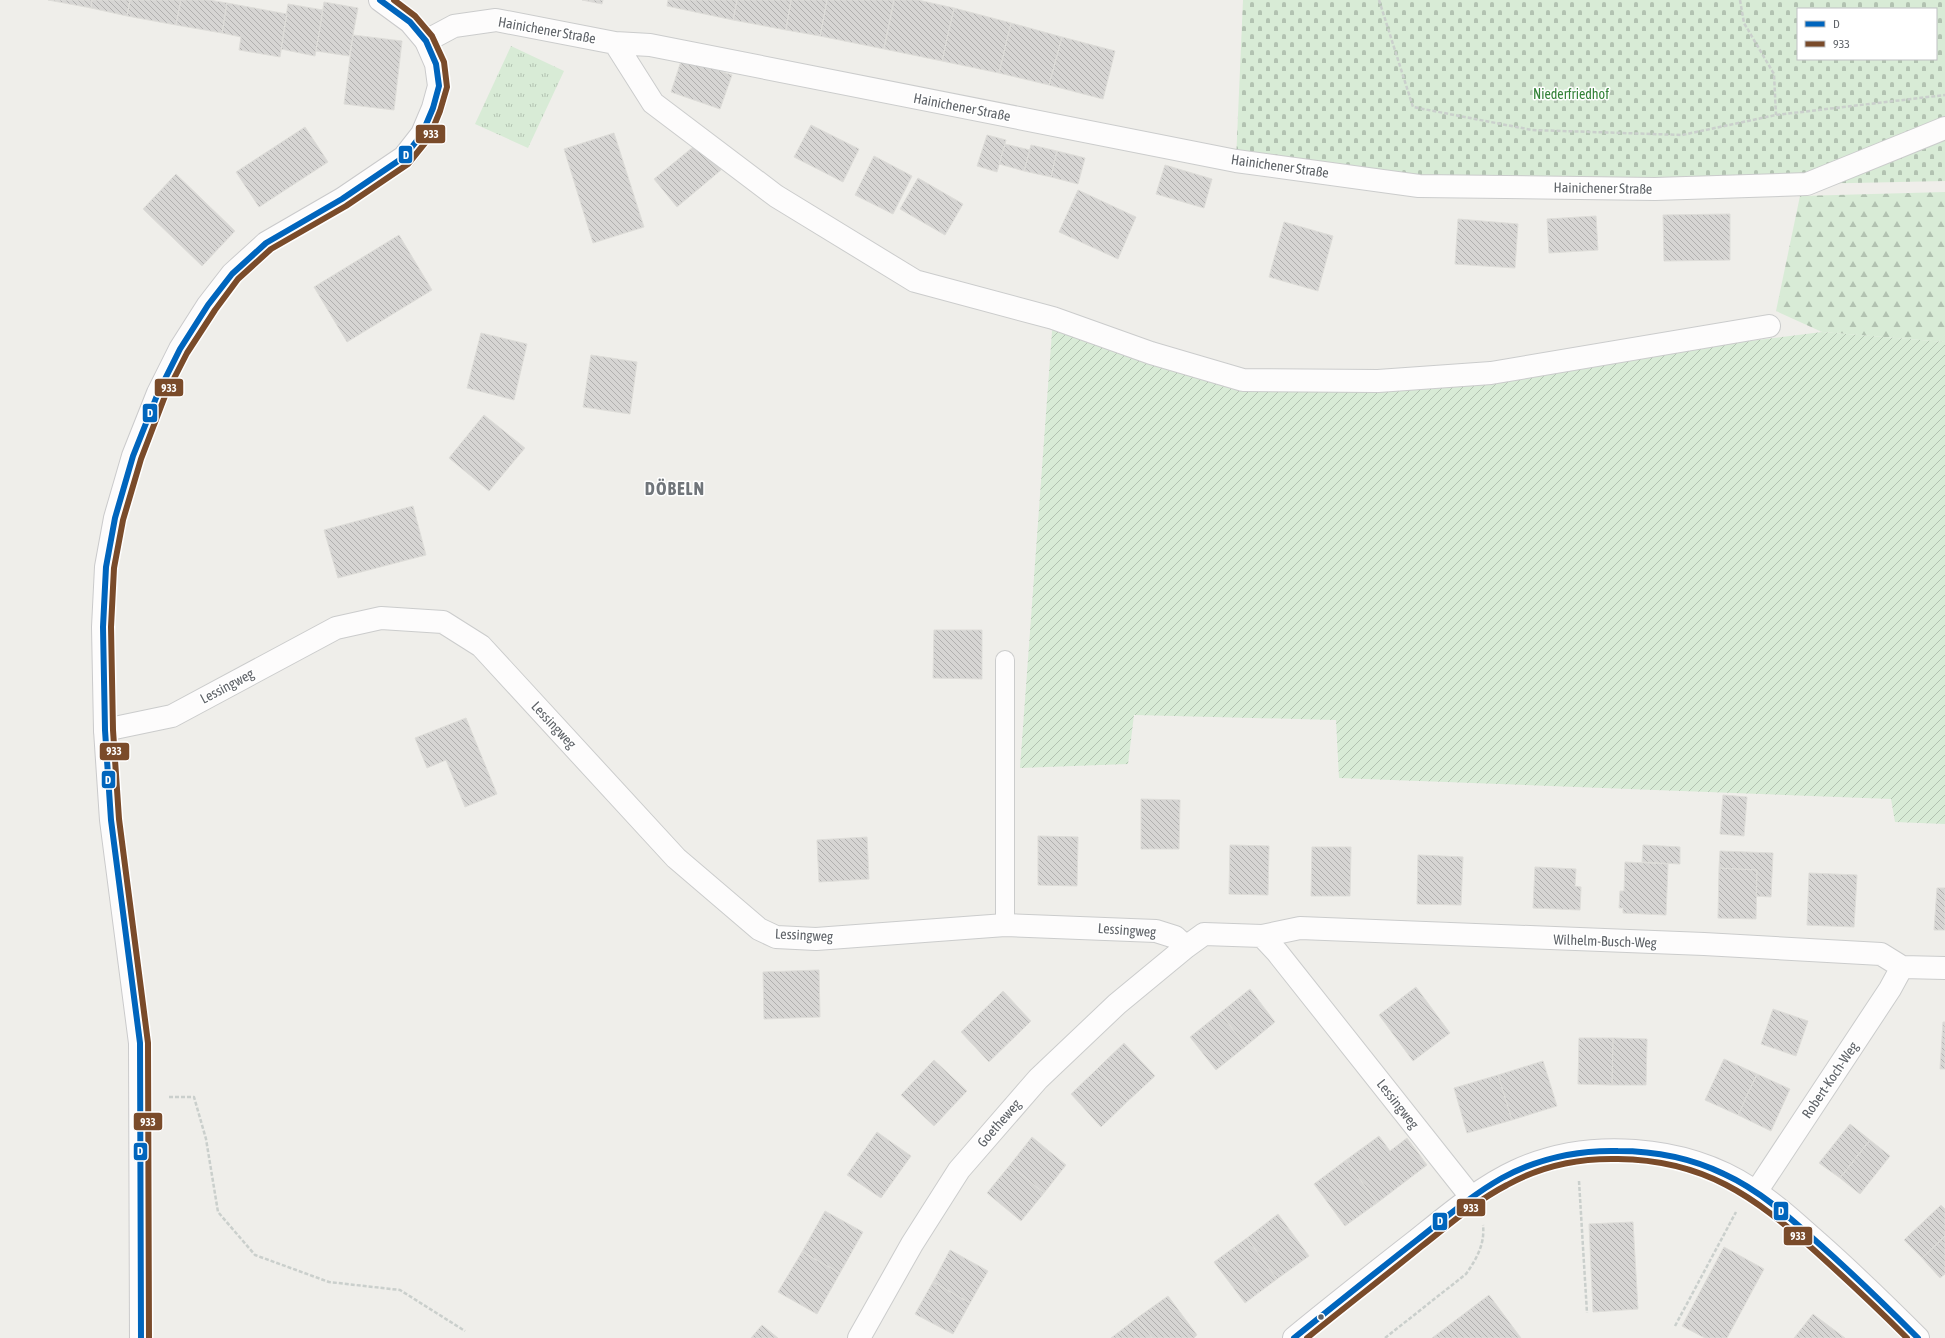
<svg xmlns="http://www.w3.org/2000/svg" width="1945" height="1338" viewBox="0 0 1945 1338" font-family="'Asap Condensed',sans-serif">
<defs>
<pattern id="forest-firs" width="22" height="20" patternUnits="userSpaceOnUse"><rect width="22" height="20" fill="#d8ebd6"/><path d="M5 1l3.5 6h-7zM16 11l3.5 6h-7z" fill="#b2c2b1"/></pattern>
<pattern id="cemetery-stones" width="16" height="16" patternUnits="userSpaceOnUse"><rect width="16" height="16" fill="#d8ebd6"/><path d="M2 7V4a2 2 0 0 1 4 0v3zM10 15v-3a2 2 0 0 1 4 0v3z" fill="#b2c2b1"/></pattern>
<pattern id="park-tufts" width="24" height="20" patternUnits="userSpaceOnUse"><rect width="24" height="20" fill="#d8ebd6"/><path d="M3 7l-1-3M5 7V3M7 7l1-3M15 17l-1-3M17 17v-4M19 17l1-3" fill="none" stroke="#b2c2b1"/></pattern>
<pattern id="garden-furrows" width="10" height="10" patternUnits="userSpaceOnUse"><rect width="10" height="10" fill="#d8ebd6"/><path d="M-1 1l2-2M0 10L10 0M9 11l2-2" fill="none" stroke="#b2c2b1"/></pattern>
<pattern id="building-back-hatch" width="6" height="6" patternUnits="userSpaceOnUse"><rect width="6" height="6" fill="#d6d5d3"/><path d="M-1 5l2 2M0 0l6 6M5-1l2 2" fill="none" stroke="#b1b0af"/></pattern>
</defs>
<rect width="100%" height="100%" fill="#efeeea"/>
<path fill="url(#forest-firs)" d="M1945 192V342L1822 332 1776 311 1800 196Z"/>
<path fill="url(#cemetery-stones)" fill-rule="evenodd" d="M1243 0H1945V181L1807 184 1419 186 1236 161ZM1798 9H1936V59H1798Z"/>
<path fill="url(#park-tufts)" d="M511 46 564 71 528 148 475 124Z"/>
<path fill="url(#garden-furrows)" d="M1053 318 1243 380 1491 373 1822 332 1945 342V824L1895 822 1891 799 1339 778 1336 720 1134 715 1128 764 1020 768Z"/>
<path fill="url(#building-back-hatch)" stroke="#deddd9" d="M48 0H92L91 8Z
M92 0H130L127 16 91 8Z
M130 0H181L176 25 127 16Z
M181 0H209L227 3 222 33 176 25Z
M582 0H603L602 4Z
M668 0H737L733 20 667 6Z
M737 0H791L786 30 733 20Z
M791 0H827L820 36 786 30Z
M827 0H894L884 49 820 36Z
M894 0H918L954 8 942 61 884 49Z
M324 2 358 8 349 56 316 51Z
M227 3 287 14 280 57 239 50 241 37 222 33Z
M288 4 323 10 315 56 281 49Z
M954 8 1011 23 999 73 942 61Z
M1011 23 1062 37 1049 85 999 73Z
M353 35 402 41 394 110 344 104Z
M1062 37 1115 51 1103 99 1049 85Z
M682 58 732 75 720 109 671 92Z
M811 125 859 149 843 182 794 157Z
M305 127 328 162 259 207 236 172Z
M614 133 644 227 593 243 564 149Z
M987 135 1006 140 997 172 977 166Z
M698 143 721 170 677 207 654 179Z
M1005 144 1030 150 1024 171 999 164Z
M1031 145 1057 151 1051 177 1024 171Z
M1057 151 1085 158 1078 184 1051 177Z
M874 156 912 176 893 214 855 195Z
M1165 165 1212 179 1204 208 1156 194Z
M176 174 235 231 202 266 143 209Z
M918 178 963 204 945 235 900 209Z
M1078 190 1136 217 1118 259 1059 232Z
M1730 214V260L1664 261 1663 215Z
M1596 216 1598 250 1549 253 1547 219Z
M1458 219 1518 224 1515 268 1455 264Z
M1284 222 1333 236 1318 291 1269 277Z
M399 235 432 290 347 342 314 287Z
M481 333 527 344 514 400 467 388Z
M591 355 637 362 630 414 583 407Z
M484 415 525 448 489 491 449 458Z
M413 506 426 555 338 578 324 530Z
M934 630H982V679L933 678Z
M466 718 497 794 465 807 446 760 427 768 415 738Z
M1723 795 1747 797 1744 836 1720 834Z
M1141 799 1180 800 1179 849H1141Z
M1038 836 1078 837 1077 886 1038 885Z
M867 837 869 879 819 882 817 840Z
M1230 845 1269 846 1268 895 1229 894Z
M1643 845 1680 847V864L1642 862Z
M1312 847H1351L1350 896H1311Z
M1720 851 1773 853 1771 897 1756 896 1757 870 1719 868Z
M1418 855 1463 857 1461 905 1417 904Z
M1625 862 1668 864 1666 915 1623 913V908H1619L1620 891H1624Z
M1535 867 1576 869 1575 886 1581 887 1580 910 1533 908Z
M1719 868 1757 870 1756 919 1718 918Z
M1809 873 1857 875 1854 927 1807 925Z
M1937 888H1945V930H1934Z
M819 970 820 1017 764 1019 763 972Z
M1416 987 1450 1033 1413 1061 1379 1015Z
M1250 989 1275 1022 1246 1046 1220 1013Z
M1003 991 1031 1021 989 1062 961 1032Z
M1773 1009 1808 1021 1796 1056 1761 1044Z
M1220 1013 1246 1046 1216 1070 1190 1037Z
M1943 1022H1945V1069H1940Z
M1579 1038H1613L1612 1085 1578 1084Z
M1613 1038 1647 1039 1646 1085H1612Z
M1124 1043 1155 1076 1128 1101 1097 1069Z
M1724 1059 1757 1074 1738 1115 1705 1100Z
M934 1060 967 1091 934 1126 901 1095Z
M1543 1061 1557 1106 1512 1120 1498 1075Z
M1097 1069 1128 1101 1101 1127 1071 1094Z
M1757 1074 1790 1089 1771 1131 1738 1115Z
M1498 1075 1512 1120 1467 1133 1454 1088Z
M1850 1124 1870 1140 1840 1178 1819 1163Z
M877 1132 911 1156 881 1198 847 1175Z
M1379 1136 1390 1151 1407 1138 1427 1165 1377 1203 1346 1160Z
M1032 1137 1066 1165 1044 1193 1010 1165Z
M1870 1140 1890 1156 1860 1194 1840 1178Z
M1346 1160 1377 1203 1345 1226 1314 1184Z
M1010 1165 1044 1193 1021 1221 987 1193Z
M1941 1205 1945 1209V1236L1922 1258 1904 1240Z
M825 1211 863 1232 840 1273 802 1252Z
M1278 1214 1309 1256 1277 1279 1247 1238Z
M1633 1222 1638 1309 1593 1312 1589 1224Z
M1945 1236V1274L1940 1278 1922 1258Z
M1247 1238 1277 1279 1245 1303 1214 1262Z
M1724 1247 1764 1269 1727 1338H1705L1682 1326Z
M950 1250 988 1271 970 1303 933 1282Z
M802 1252 840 1273 817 1314 778 1292Z
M933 1282 970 1303 953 1334 915 1314Z
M1489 1295 1521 1338H1432Z
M1168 1296 1197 1335 1194 1338H1152L1137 1318Z
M1813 1314 1845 1338H1794Z
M1137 1318 1152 1338H1111Z
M762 1325 778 1338H751Z"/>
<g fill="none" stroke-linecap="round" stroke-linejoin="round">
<g stroke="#cbcccc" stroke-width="20">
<path id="lane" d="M1005 660V925"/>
</g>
<g stroke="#cbcccc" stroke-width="24">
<path id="street" d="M426 41 454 26 496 20 615 43 650 45 1236 161 1419 186 1655 189 1807 184 1945 128
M615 43 653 103 776 196 915 281 1053 318 1151 353 1243 380 1378 381 1491 373 1769 326
M105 730 172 716 336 628 381 618 443 622 481 646 676 858 759 929 776 937 816 939 1005 925 1156 931 1175 937 1186 947 1204 934 1262 936 1277 952 1472 1198
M1262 936 1300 928 1704 944 1881 954 1902 967 1945 968
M1756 1192 1890 989 1902 967
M859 1338 912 1244 959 1170 1038 1079 1117 1004 1186 947"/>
</g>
<g stroke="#cacacb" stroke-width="24">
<path id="secondary" d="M141 1338 140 1043 111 820 105 730 103 627 106 567 115 518 133 456 158 393 180 349 208 305 232 274 266 243 342 199 404 157 422 134 433 108 439 86 436 64 426 41 410 22 380 0
M1294 1338C1334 1305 1376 1272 1417 1240 1447 1216 1481 1187 1516 1171 1587 1138 1684 1145 1750 1188 1774 1203 1796 1223 1817 1242 1852 1273 1885 1305 1918 1338"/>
</g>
<path stroke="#cacfcc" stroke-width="2.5" stroke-dasharray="4 2" stroke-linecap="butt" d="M1379 0 1413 107 1532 130 1682 135 1776 115 1945 95
M1740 0 1744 23 1774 74 1776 115
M169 1097H194L206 1139 218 1212 255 1255 329 1282 400 1290 465 1331
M1579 1181 1587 1313
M1675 1326 1736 1212
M1385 1338 1466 1274C1477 1258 1485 1244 1483 1225"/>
<use href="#lane" stroke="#fdfcfc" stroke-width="18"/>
<use href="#street" stroke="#fdfcfc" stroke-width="22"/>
<use href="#secondary" stroke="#fdfcfc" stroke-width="22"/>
<g stroke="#fff" stroke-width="9">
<path id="bus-1" d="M141 1338 140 1043 111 820 105 730 103 627 106 567 115 518 133 456 158 393 180 349 208 305 232 274 266 243 342 199 404 157 422 134 433 108 439 86 436 64 426 41 410 22 380 0
M1294 1338C1335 1305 1376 1272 1417 1240 1445 1218 1472 1195 1502 1178 1537 1159 1578 1150 1618 1151 1654 1151 1691 1158 1724 1174 1759 1190 1788 1216 1817 1242 1852 1273 1885 1305 1918 1338"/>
</g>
<g stroke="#fff" stroke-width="9">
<path id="bus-2" d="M149 1338 148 1043 119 819 113 730 111 627 114 568 123 520 141 459 165 396 187 353 215 310 238 279 271 249 346 206 408 164 429 138 440 111 447 87 444 62 432 36 415 16 394 0
M1307 1338C1345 1307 1384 1277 1422 1246 1450 1224 1476 1201 1507 1185 1541 1166 1580 1158 1618 1159 1704 1160 1754 1196 1815 1251 1846 1279 1877 1308 1907 1338"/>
</g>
<use href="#bus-1" stroke="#0065bd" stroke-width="6"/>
<use href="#bus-2" stroke="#7a4b2a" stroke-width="6"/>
</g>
<circle fill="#5f6368" stroke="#fff" stroke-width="1.5" cx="1321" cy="1317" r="3.5"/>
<g text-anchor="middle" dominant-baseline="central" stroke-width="3" stroke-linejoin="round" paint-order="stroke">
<g font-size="14" fill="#5f6368" stroke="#fff">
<text transform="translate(547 30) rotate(10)">Hainichener Straße</text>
<text transform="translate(962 107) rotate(11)">Hainichener Straße</text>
<text transform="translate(1280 166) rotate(8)">Hainichener Straße</text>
<text transform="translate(1603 188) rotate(1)">Hainichener Straße</text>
<text transform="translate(227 686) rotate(-28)">Lessingweg</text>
<text transform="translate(554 725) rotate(47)">Lessingweg</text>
<text transform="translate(1127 930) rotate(4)">Lessingweg</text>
<text transform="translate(804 935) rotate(3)">Lessingweg</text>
<text transform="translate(1605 941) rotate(2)">Wilhelm-Busch-Weg</text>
<text transform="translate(1830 1080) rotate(-56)">Robert-Koch-Weg</text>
<text transform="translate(1398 1104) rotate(52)">Lessingweg</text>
<text transform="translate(999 1123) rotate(-49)">Goetheweg</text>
</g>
<g font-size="14" fill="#348238" stroke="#fff">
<text x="1571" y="94">Niederfriedhof</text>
</g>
<g font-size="18" font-weight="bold" letter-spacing="1" fill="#70757a" stroke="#fff">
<text x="675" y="488">DÖBELN</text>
</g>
</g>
<g stroke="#fff" stroke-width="1.5">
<rect x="415" y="124" width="31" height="20" rx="4" fill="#7a4b2a"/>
<rect x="398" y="145" width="15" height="19" rx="4" fill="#0065bd"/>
<rect x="154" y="378" width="30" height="19" rx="4" fill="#7a4b2a"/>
<rect x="142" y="403" width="16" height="20" rx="4" fill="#0065bd"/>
<rect x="99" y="742" width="31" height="19" rx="4" fill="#7a4b2a"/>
<rect x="101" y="770" width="15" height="19" rx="4" fill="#0065bd"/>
<rect x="133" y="1112" width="30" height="19" rx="4" fill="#7a4b2a"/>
<rect x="133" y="1142" width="15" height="19" rx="4" fill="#0065bd"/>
<rect x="1456" y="1198" width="30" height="19" rx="4" fill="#7a4b2a"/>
<rect x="1773" y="1201" width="16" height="20" rx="4" fill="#0065bd"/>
<rect x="1432" y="1212" width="16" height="19" rx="4" fill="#0065bd"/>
<rect x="1783" y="1226" width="30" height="20" rx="4" fill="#7a4b2a"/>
</g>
<g font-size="11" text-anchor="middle" font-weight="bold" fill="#fff">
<text x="431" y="138">933</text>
<text x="406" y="159">D</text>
<text x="169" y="392">933</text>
<text x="150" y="417">D</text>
<text x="114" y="755">933</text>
<text x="108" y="784">D</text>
<text x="148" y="1126">933</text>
<text x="140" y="1155">D</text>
<text x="1471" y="1212">933</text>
<text x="1781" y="1215">D</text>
<text x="1440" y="1225">D</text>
<text x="1798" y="1240">933</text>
</g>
<rect x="1797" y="8" width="140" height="52" fill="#ffffff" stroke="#bfc1c3"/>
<rect x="1805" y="21" width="20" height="6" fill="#0065bd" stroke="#bfc1c3"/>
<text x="1833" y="28" font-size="12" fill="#5f6368">D</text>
<rect x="1805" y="41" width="20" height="6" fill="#7a4b2a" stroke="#bfc1c3"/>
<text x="1833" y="48" font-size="12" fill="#5f6368">933</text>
</svg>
